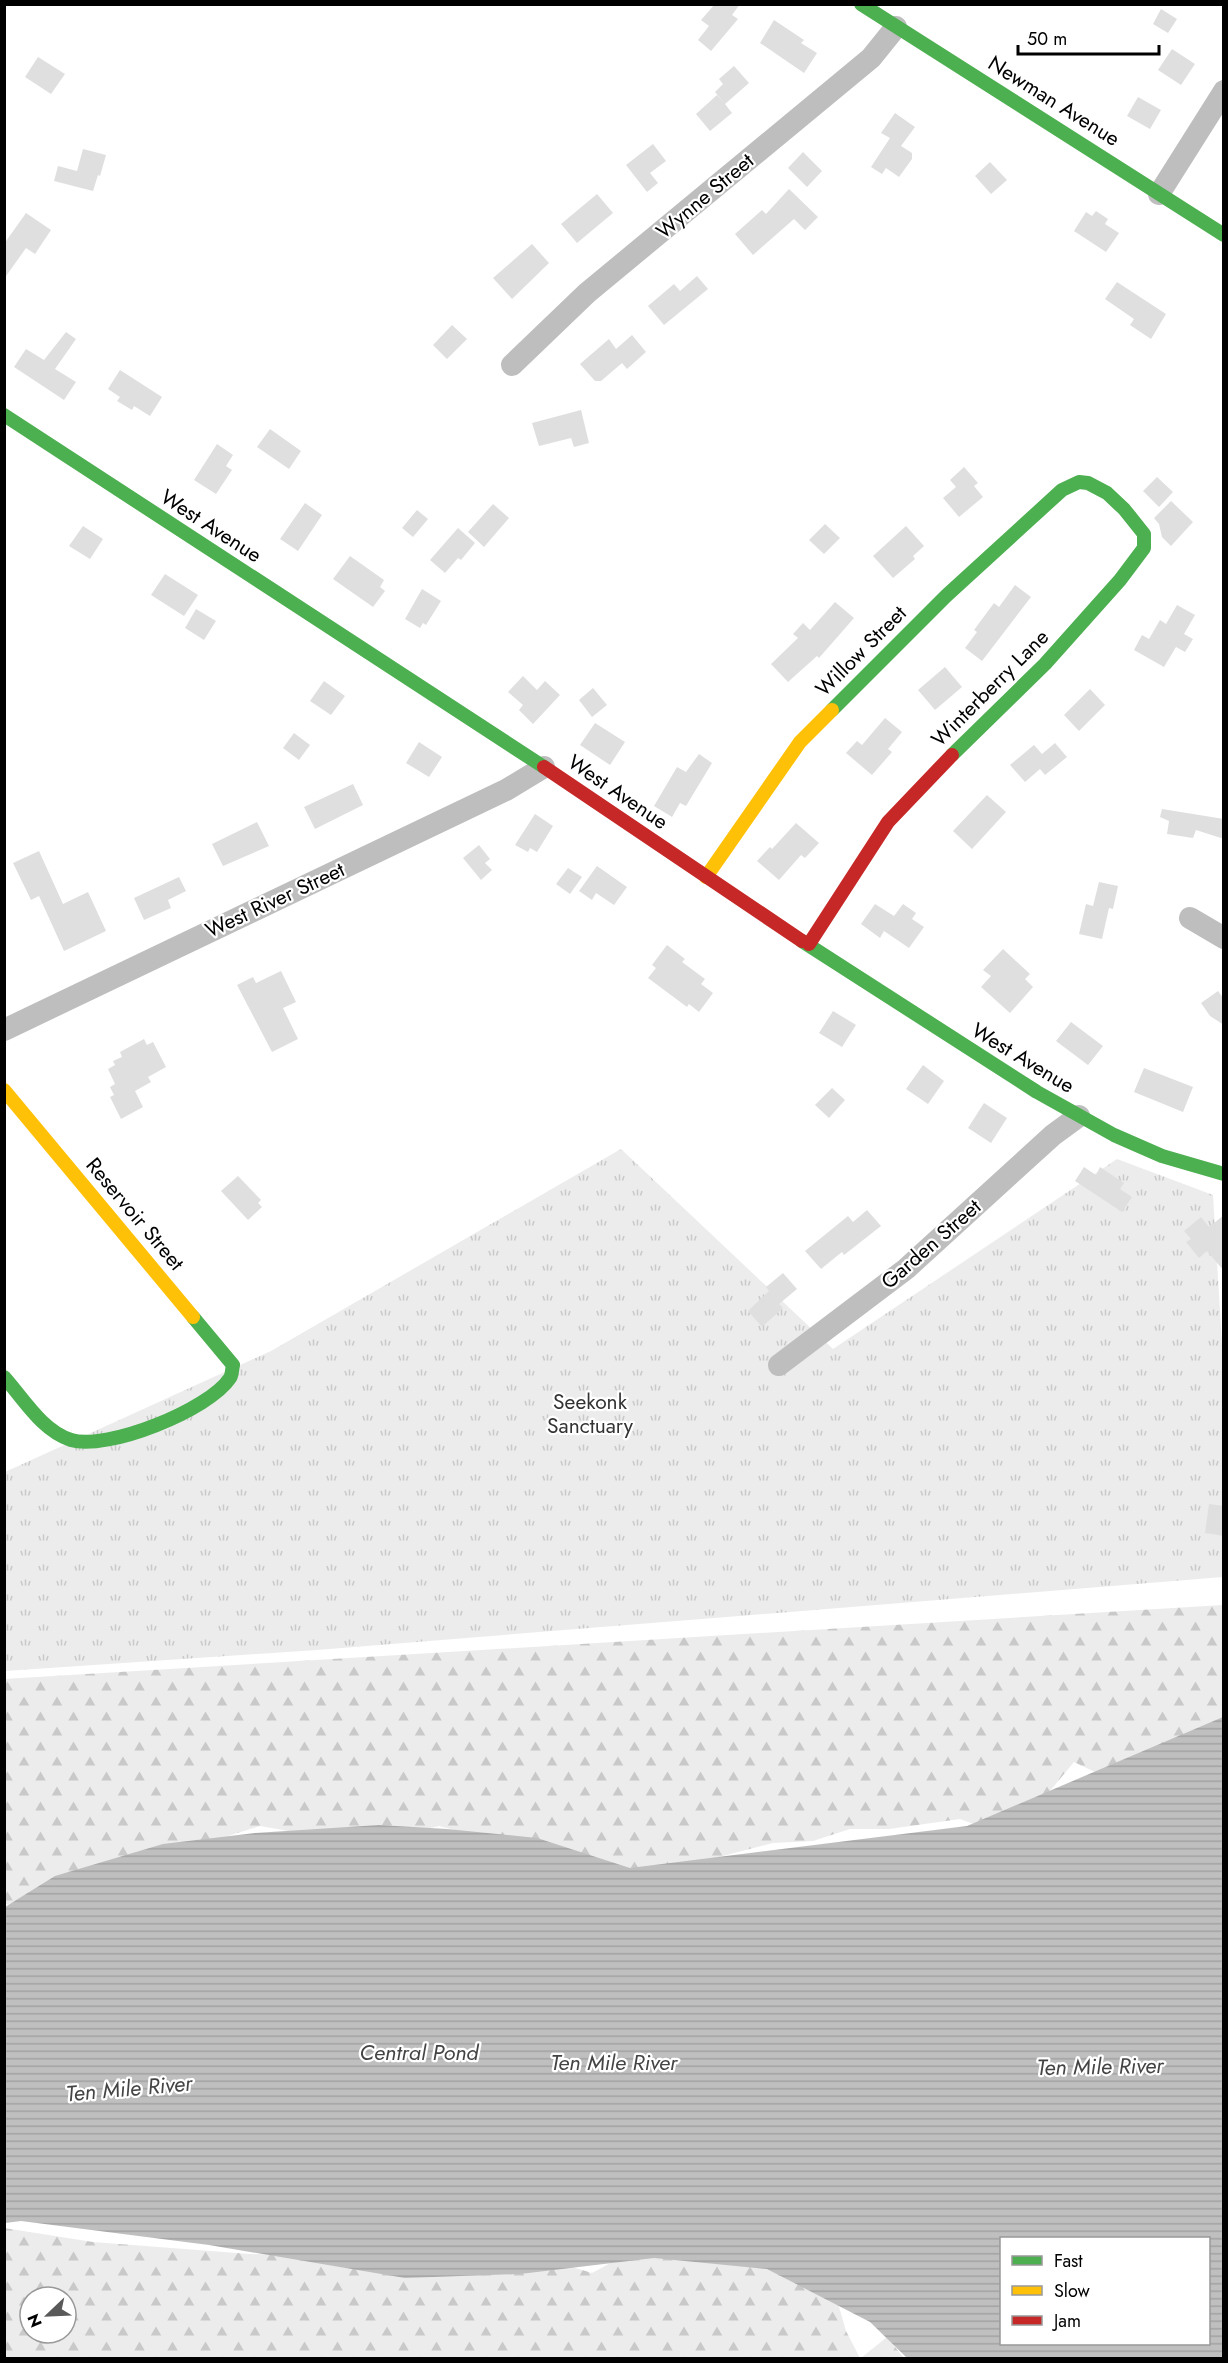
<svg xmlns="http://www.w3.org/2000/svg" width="1228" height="2363" viewBox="0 0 1228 2363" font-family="Jost,sans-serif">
<defs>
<pattern id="forest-firs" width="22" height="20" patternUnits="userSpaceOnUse" patternTransform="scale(1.5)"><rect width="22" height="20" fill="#ececec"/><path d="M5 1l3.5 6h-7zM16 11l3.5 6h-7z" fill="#c9c9c9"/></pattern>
<pattern id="park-tufts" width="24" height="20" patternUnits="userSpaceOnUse" patternTransform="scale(1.5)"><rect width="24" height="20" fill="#ececec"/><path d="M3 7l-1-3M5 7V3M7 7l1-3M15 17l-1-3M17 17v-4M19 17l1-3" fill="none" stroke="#c9c9c9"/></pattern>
<pattern id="water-rules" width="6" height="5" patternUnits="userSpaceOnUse" patternTransform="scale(1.5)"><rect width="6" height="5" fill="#bfbfbf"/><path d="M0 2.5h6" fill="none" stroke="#a2a2a2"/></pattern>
</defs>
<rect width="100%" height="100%" fill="#fff"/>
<path fill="url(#forest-firs)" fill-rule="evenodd" d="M1223 1605V1744L1114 1781 1074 1762 1050 1791 998 1833 960 1819 889 1829H850L813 1841 773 1843 696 1863 620 1872 439 1826 406 1834 294 1832 260 1826 5 1905 4 1679Z
M4 2228 93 2242 250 2254 556 2262 592 2273 629 2253 654 2233 833 2286 846 2331 860 2358H5ZM30 2297H66V2333H30Z
M887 2337 904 2358H861Z"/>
<path fill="url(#park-tufts)" d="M621 1149 833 1349 1117 1159 1213 1195 1224 1378 1223 1577 317 1650 5 1671V1472L271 1351Z"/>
<path fill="url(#water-rules)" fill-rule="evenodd" d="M1223 1717V2358H907L870 2322 767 2269 654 2258 520 2274 405 2278 209 2245 21 2221 5 2223V1907L55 1876 163 1844 255 1833 379 1825 447 1829 537 1838 630 1868 967 1826ZM1002 2238H1208V2344H1002Z"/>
<path fill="#dfdfdf" d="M715 4H740L732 15 738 19 711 51 698 40 709 26 701 20Z
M1161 9 1177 19 1168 33 1153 24Z
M774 20 804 40 801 43 817 53 804 73 760 43Z
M1172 49 1195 64 1181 85 1158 70Z
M38 57 65 74 51 94 25 77Z
M734 66 749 83 725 104 732 113 710 131 696 114 717 95 724 103 715 92 723 84 719 79Z
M1138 97 1161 110 1150 129 1127 116Z
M895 113 915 127 901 146 912 153V159L899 177 886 168 882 174 871 167 890 138 881 133Z
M653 144 666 161 650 173 658 183 647 192 626 165Z
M83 149 106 155 100 176 98 175 93 191 54 181 58 166 77 171Z
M803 152 822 171 807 187 788 168Z
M990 162 1007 180 991 194 975 176Z
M789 189 818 217 805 230 794 219 753 255 735 234 762 210 766 214Z
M597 194 613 213 577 243 561 224Z
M1096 211 1108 219 1105 224 1119 233 1106 252 1074 231 1086 212 1092 216Z
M26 213 51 230 35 254 26 248 4 279V244Z
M532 244 549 263 512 299 493 278Z
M697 276 708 289 664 325 648 306 674 284 680 291Z
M1117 282 1166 314 1151 339 1130 325 1134 319 1105 299Z
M452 325 467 339 447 359 433 345Z
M66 332 76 339 55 369 76 382 64 400 14 367 26 349 44 360Z
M632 335 646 352 627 369 622 363 601 381H595L580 364 609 339 616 349Z
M120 370 162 397 150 416 134 406 132 410 117 401 120 397 108 389Z
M581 410 589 443 574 447 571 438 539 446 532 423Z
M270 429 301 451 289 469 257 447Z
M217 444 233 455 226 466 232 470 216 494 194 480Z
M964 467 978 483 974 486 983 497 959 517 943 498 956 487 950 480Z
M1157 477 1173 492 1159 507 1143 491Z
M1171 501 1193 522 1171 546 1162 537 1159 524 1154 518Z
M305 503 322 515 298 551 280 539Z
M493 504 509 518 484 547 468 532Z
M417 510 428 519 413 537 402 528Z
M825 524 840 538 824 554 809 540Z
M83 526 103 539 90 559 69 546Z
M906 526 924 546 913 556 915 559 893 578 873 556Z
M458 528 475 543 461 560 458 558 445 573 430 560Z
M350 556 384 580 380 587 385 591 373 607 333 579Z
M165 574 198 595 184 616 151 595Z
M1015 585 1031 597 982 661 965 648 977 632 974 630 994 603 999 607Z
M422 589 441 601 426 625 423 623 420 628 405 619Z
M835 602 854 618 819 658 817 656 788 682 771 664 798 638 793 634 803 623 810 630Z
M1177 605 1195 615 1184 634 1193 639 1185 652 1176 647 1164 667 1134 650 1142 635 1149 639 1160 620 1166 624Z
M196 609 216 621 204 640 185 628Z
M945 667 962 687 935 710 918 690Z
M523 676 537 690 545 681 560 695 533 724 519 710 523 705 508 692Z
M324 681 345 696 331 715 310 701Z
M593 688 607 705 592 717 579 700Z
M1090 689 1105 705 1079 731 1064 715Z
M885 718 902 732 888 749 892 752 872 775 846 753 857 741 862 745Z
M595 723 625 742 610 765 580 745Z
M294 733 310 745 299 760 283 748Z
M419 742 442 757 429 777 406 763Z
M1055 743 1067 757 1045 775 1040 769 1025 782 1010 765 1034 745 1042 754Z
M699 754 712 763 686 806 680 803 672 817 654 806 677 767 686 772Z
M353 784 363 805 315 829 304 807Z
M987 795 1006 812 972 849 953 831Z
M1162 809 1224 819V839L1196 830 1193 838 1167 834 1169 821 1160 817Z
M535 814 553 826 537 852 530 848 528 852 515 845Z
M257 822 269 846 223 866 212 844Z
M796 823 819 843 805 858 801 855 779 880 757 861 770 847 772 849Z
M479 845 490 859 485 863 492 870 481 880 463 858Z
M39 851 63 904 88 892 106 931 64 951 39 896 31 900 13 863Z
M597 866 627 887 614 905 596 893 592 900 579 891Z
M568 868 582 877 570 894 556 884Z
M179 877 186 891 168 900 171 908 144 920 134 898Z
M1099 882 1118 886 1113 909 1109 908 1102 939 1079 934 1086 904 1093 906Z
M875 904 894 916 903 904 916 913 912 919 924 927 909 948 884 931 880 938 861 924Z
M667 945 685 959 682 962 705 979 701 984 713 993 699 1012 689 1004 687 1007 648 978 656 968 652 965Z
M1003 949 1030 974 1025 979 1033 987 1010 1013 981 987 991 976 983 970Z
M281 971 296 1002 283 1008 298 1039 272 1052 237 985 253 977 256 983Z
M1218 991 1224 999V1025L1210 1016 1201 1003Z
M833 1011 856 1025 842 1047 819 1033Z
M1071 1022 1103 1046 1088 1065 1056 1041Z
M144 1039 147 1045 153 1042 166 1067 148 1077 151 1082 135 1091 143 1107 121 1119 110 1097 114 1095 110 1087 115 1084 108 1069 115 1065 113 1061 122 1057 120 1052Z
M923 1065 944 1081 928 1104 906 1089Z
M1144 1068 1193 1087 1183 1112 1134 1092Z
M832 1088 845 1100 829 1118 815 1105Z
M984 1103 1007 1118 991 1143 968 1128Z
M1084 1167 1096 1175 1100 1167 1124 1183 1120 1189 1132 1197 1122 1212 1075 1181Z
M238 1176 261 1200 258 1203 262 1207 248 1220 221 1191Z
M867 1210 881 1226 844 1255 842 1252 821 1269 805 1251 848 1216 853 1222Z
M1224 1215V1271L1207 1251 1199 1258 1186 1242 1191 1239 1184 1231 1201 1217 1209 1227Z
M783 1273 797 1289 779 1304 783 1308 762 1327 748 1311 769 1291 766 1287Z
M1209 1504 1224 1506V1536L1205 1533Z"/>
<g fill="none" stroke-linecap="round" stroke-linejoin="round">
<path stroke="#bebebe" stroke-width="22" d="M1159 194 1224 91
M512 365 587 293 871 58 896 27
M1190 918 1224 938
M4 1030 506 790 544 767
M779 1365 906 1269 1053 1135 1079 1116"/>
<path stroke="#4caf50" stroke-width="14" d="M861 4 1224 235
M4 415 544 767
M832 710 946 596 1062 490 1079 482 1088 483 1107 493 1124 509 1144 534V548L1120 580 1045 664 952 755
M802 941 1037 1092 1114 1135 1162 1156 1224 1174
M4 1377C23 1398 42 1431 71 1440 107 1451 209 1410 230 1378 232 1375 232 1369 233 1365L193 1317"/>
<path stroke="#ffc107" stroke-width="14" d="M706 877 800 742 832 710
M4 1090 193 1317"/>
<path stroke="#c62828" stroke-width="14" d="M544 767 802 941
M809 944 888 822 952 755"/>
</g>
<g text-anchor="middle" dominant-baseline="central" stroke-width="4.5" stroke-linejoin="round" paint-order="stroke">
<g font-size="21" fill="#000" stroke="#fff">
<text transform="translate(1054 101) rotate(32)">Newman Avenue</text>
<text transform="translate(705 196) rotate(-40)">Wynne Street</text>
<text transform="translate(211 526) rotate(33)">West Avenue</text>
<text transform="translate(861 651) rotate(-45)">Willow Street</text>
<text transform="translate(990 688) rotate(-45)">Winterberry Lane</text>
<text transform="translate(618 792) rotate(34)">West Avenue</text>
<text transform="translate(275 900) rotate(-25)">West River Street</text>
<text transform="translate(1023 1058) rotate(31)">West Avenue</text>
<text transform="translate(135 1214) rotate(50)">Reservoir Street</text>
<text transform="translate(931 1244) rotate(-41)">Garden Street</text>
</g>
<g font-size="21" fill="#333" stroke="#fff">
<text x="590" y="1402">Seekonk<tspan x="590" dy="24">Sanctuary</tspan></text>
</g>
<g font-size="22" font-style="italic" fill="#444" stroke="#fff">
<text x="419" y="2052">Central Pond</text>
<text x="614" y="2062">Ten Mile River</text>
<text transform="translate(1100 2066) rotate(-1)">Ten Mile River</text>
<text transform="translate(129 2088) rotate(-5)">Ten Mile River</text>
</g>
</g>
<rect width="1228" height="2363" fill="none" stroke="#000000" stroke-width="12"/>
<rect x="1000" y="2237" width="210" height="108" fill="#ffffff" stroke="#999999" stroke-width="1.5"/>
<rect x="1012" y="2256" width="30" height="9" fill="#4caf50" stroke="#999999" stroke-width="1.5"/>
<text x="1054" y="2267" font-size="18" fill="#000000">Fast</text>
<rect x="1012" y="2286" width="30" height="9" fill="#ffc107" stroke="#999999" stroke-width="1.5"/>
<text x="1054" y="2297" font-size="18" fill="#000000">Slow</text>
<rect x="1012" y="2316" width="30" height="9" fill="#c62828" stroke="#999999" stroke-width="1.5"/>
<text x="1054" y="2327" font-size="18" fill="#000000">Jam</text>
<g transform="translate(48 2315) rotate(247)"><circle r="28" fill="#ffffff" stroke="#999999" stroke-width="1.5"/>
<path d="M0-4.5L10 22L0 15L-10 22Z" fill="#595959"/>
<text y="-9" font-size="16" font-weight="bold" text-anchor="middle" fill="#000000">N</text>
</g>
<path d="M1018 45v9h141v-9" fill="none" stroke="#000000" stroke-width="3"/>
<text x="1027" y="45" font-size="18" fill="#000000" stroke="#ffffff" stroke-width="4.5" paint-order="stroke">50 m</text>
</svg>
